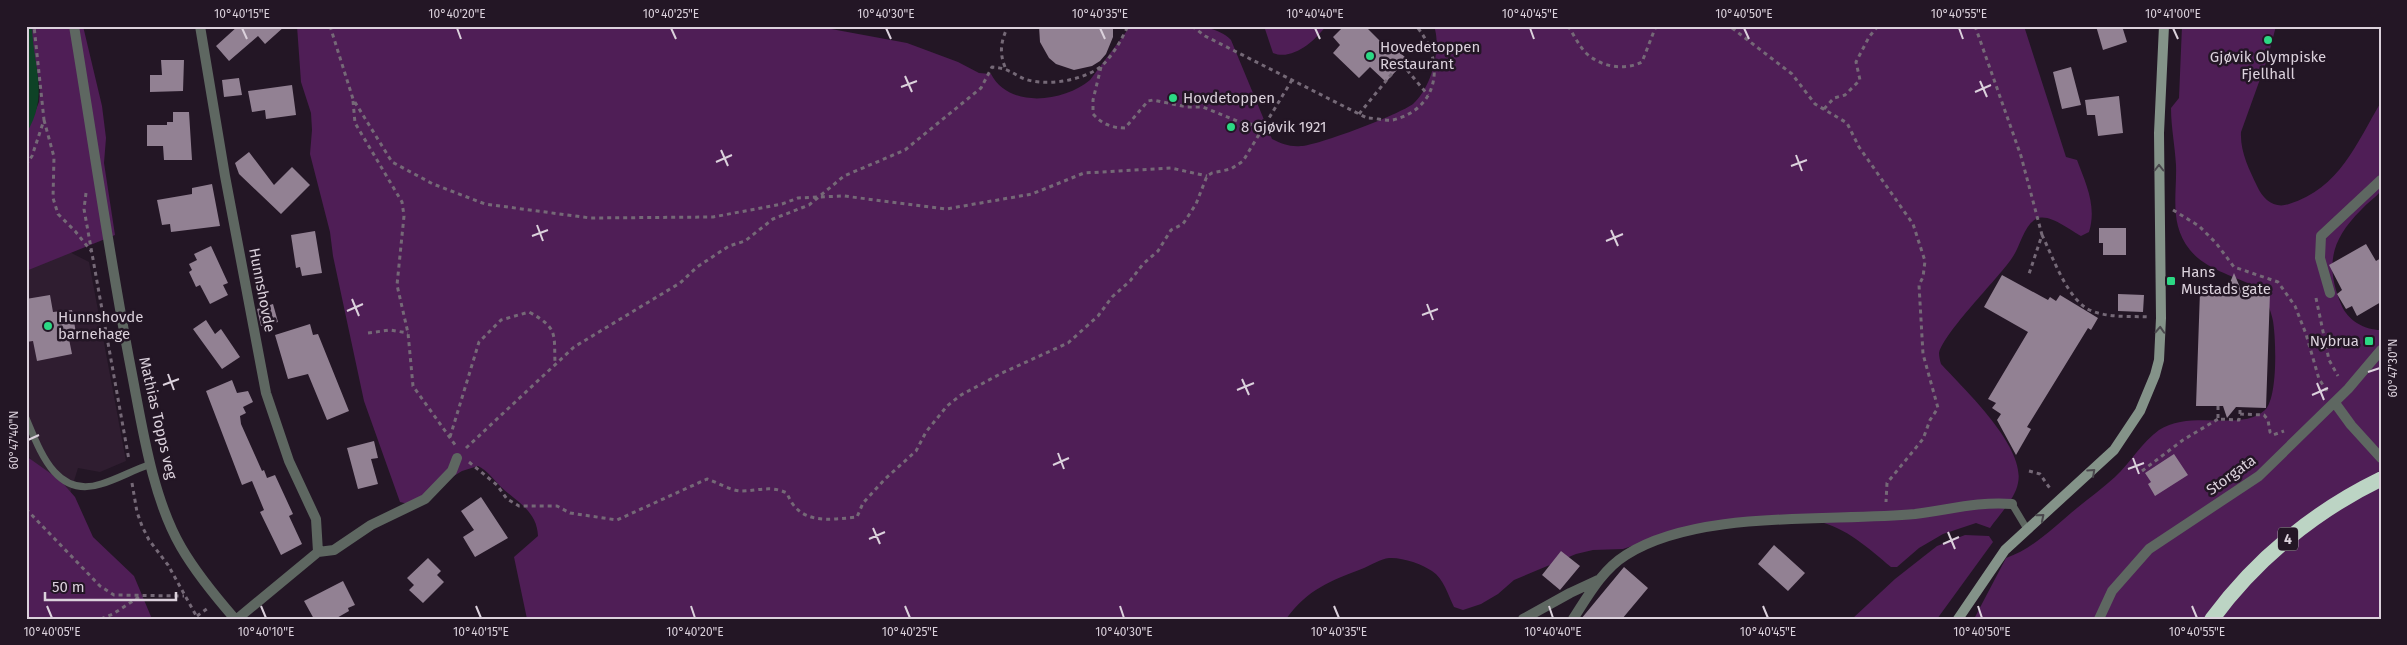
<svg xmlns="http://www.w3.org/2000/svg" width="2407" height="645" viewBox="0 0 2407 645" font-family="'Fira Sans',sans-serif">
<rect width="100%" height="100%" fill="#231625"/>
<path fill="#2f1d30" d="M56 245 89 262 126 461 100 472 78 468 69 497 47 490 26 451V258Z"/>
<path fill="#4f1e56" d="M32 26H83L102 106 106 138 104 163 115 235 26 271V134L39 102 40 90 32 42Z
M297 26H815L907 43 958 62 979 73 991 74C1009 109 1064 102 1090 80L1129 28 1134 26C1161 26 1212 19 1231 40L1272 139C1282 144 1290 147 1301 146 1317 146 1400 114 1413 104 1431 89 1442 48 1434 26H2024L2066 157 2077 160C2086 184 2097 206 2089 232L2081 236C2070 230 2048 212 2036 219 2024 225 2020 247 2012 258 1997 280 1945 331 1939 353 1939 356 1940 361 1941 364 1964 389 2026 447 2018 483 2015 499 1999 515 1990 528L1976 523 1943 534 1919 548 1897 567H1891C1868 548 1847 528 1817 521L1685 528 1623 549 1593 550 1576 554 1514 580 1498 594 1481 604 1463 610 1454 607C1448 595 1444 579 1432 571 1422 564 1402 557 1389 558 1381 559 1371 565 1364 568 1330 581 1308 589 1286 619H527L514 557 538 536C537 511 517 502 501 487 493 479 488 471 478 466L462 471 408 504 400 502 364 401 333 256 330 232 310 154 312 130 311 113 301 82Z
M1264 26H1326C1315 41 1292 61 1273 53Z
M2182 26H2276L2268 57 2241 132C2240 152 2249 169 2257 186 2263 200 2275 209 2289 204 2340 188 2356 144 2381 102V191C2375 198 2367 203 2361 210 2331 240 2325 265 2341 304 2347 320 2364 330 2381 330V619H1974L2006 558C2033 549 2055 526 2077 508 2089 498 2103 488 2115 477 2130 463 2142 442 2159 430 2191 409 2242 432 2265 410 2278 398 2276 339 2273 321 2271 310 2265 295 2257 287 2236 277 2205 269 2190 250 2169 224 2177 195 2176 165 2175 146 2171 127 2171 108L2179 98Z
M26 456 60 480 75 497 93 537 134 576 152 619H26Z
M1965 535 1989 536 1993 542 1937 619H1852L1895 579 1937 546Z"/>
<path fill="#0e4226" d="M26 26H32C33 68 50 95 26 134Z"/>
<path fill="#928193" d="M238 26H285L265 44 258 36 229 61 216 46Z
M1039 26H1113V37L1106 54 1100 61 1092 66 1074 70 1056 64 1049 58 1040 42Z
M1344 26H1365L1391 52 1395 48 1407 59 1386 82 1370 67 1359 78 1333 53 1340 45 1333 37Z
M2096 26H2122L2127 42 2103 50Z
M161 60H184L183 91 150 92V75H162Z
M2071 67 2081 105 2062 109 2053 72Z
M239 78 242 95 224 97 222 80Z
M292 85 296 115 266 119 265 110 252 112 248 91Z
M2119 96 2123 133 2098 136 2095 115H2087L2085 100Z
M173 112H189L192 160H164L163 146H147V125H167V122H173Z
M249 152 274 185 292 167 310 185 281 214 239 174 235 163Z
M212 184 220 226 171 232 170 224 162 225 157 200 192 194V188Z
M2099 228H2126V255H2103V243H2099Z
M315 231 322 273 302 276 300 267 296 268 291 235Z
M2366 244 2376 261 2381 258V302L2357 316 2352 306 2346 309 2337 294 2342 290 2329 265Z
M211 246 228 283 223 285 228 295 210 304 200 285 196 287 189 272 192 270 189 264 197 260 194 254Z
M2234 273 2242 292 2270 293 2266 408 2236 407 2227 418 2223 406H2196L2200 291 2226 292Z
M2002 275 2048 300 2050 297 2056 301 2060 295 2098 318 2091 330 2088 328 2027 427 2031 429 2016 455 1997 420 2001 414 1992 408 1996 403 1988 399 2028 332 1984 307Z
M2118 294 2144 295 2143 312 2118 311Z
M50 295 53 312 72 310 76 333 68 334 72 354 37 361 33 341 26 342V299Z
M273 304 278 322 261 326 257 309Z
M206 320 215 334 221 329 240 357 222 369 193 329Z
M310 324 313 335 318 334 349 411 327 420 308 374 288 379 275 335Z
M232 380 237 393 248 391 253 402 243 407 246 413 240 416 241 424 262 471 264 470 267 478 275 475 293 514 289 516 302 544 281 555 260 512 264 510 252 481 242 485 206 391Z
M374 441 378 458 371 459 378 484 358 489 347 448Z
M2174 454 2188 475 2155 496 2148 484 2151 482 2145 473Z
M481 497 508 538 475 557 463 537 474 530 461 511Z
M1774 545 1805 573 1788 591 1758 564Z
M1561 551 1580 566 1560 590 1542 575Z
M428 558 441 571 437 575 444 582 423 603 409 590 414 585 407 578Z
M1624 567 1648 588 1622 619H1581Z
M343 581 355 605 348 608 349 611 335 619H314L304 601Z"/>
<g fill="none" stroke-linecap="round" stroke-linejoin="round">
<path stroke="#756977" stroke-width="3" stroke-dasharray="4 4" stroke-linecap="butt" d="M330 26 353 99 392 162 433 184 485 204 590 218 713 217 782 204 798 198 818 197 844 196 946 209 1032 194 1084 173 1171 168 1207 176
M1192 26 1205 36 1367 118C1375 118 1386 121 1393 120 1441 108 1445 59 1416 26
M1568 26C1574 35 1579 46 1586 53 1601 67 1624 71 1642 62L1656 26
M1721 26 1732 27
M1975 26 2021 156 2042 235 2028 277
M1732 28 1792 74 1815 104 1847 123 1859 147 1913 224 1925 261 1923 277 1919 285 1923 354 1938 408 1930 420 1923 439 1887 483 1886 502
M1402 64 1428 95
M1005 67C999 52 1001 41 1008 26
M1101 67 1093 100V114C1102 124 1112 128 1125 128L1148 101 1153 100 1187 107H1203L1237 121 1263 127
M353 101 355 123 402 202 404 216 397 285 408 333 413 386 456 446
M1824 109 1834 98 1845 95 1860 80 1856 62 1869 37 1878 26
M1359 114 1403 60
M44 120 54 157 53 198 58 214 75 231 92 252
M26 165 32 156 44 120 34 26
M86 193 84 209 129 460
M2173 210 2199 226 2216 243 2234 267 2278 282 2295 306 2306 334 2319 379 2327 391
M2042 235C2053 257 2068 302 2092 311 2110 318 2131 316 2150 317
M2316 298 2329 360 2338 376
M368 333 390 330 408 333
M2218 406V419L2239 420 2240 414 2264 415 2268 420 2270 432 2273 435 2284 431
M2240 414V407
M450 437 479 342 501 320 529 312C558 328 554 333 555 364
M466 448 574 347 680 283 697 267 729 246 745 241 773 219 809 205 844 176 905 150 981 88 992 67C1012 68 1016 78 1032 81 1053 85 1081 80 1099 68 1111 59 1122 39 1128 26
M469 462 497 485 507 499 519 506H557L570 513 617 520 707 479C717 482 731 491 741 491 758 491 770 485 787 493 799 525 828 520 857 517L863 503 885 479 916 451 926 432 947 406 961 395 1002 373 1068 343 1098 316 1112 297 1130 281 1143 264 1158 251 1171 230 1183 224 1196 204 1207 176 1212 173 1231 169 1243 161 1292 80
M2029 471 2040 474 2051 490
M2142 471 2183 440 2218 419
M132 483 137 512 142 526 149 540 168 565 198 619
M26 509 100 586 114 595 184 596
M197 616 208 608
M101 619 113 614 139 597"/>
<path stroke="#5e6761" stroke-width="7" d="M26 418C40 451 56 499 101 484 118 479 133 470 151 464
M2012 504 2027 529"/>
<path stroke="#5e6761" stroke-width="10" d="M74 26C93 141 109 255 131 369 142 425 152 497 181 547 196 573 215 596 235 619
M200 26 225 176 266 393 289 461 316 519 318 552 237 619
M2330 293 2320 258 2321 236 2381 180
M2335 403 2351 425 2381 458
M318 552 334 550 371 525 425 499 452 471 457 458
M1523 619 1570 593 1598 580
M1573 619C1588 596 1602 570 1626 555 1698 509 1830 522 1915 514 1948 510 1979 501 2012 504
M2099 619 2112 591 2149 549 2259 476 2348 389 2381 350"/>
<path stroke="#849389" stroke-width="10" d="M1958 619 2005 550 2114 450 2140 411 2155 375 2159 360 2161 318 2159 133 2164 26"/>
<path stroke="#bcd4c4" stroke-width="15" d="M2212 619C2256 559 2315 511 2381 479"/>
</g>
<defs><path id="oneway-chevron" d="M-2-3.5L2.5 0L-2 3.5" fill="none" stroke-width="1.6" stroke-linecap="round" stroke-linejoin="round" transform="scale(1.25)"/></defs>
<g stroke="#4a484d">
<use href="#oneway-chevron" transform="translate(2159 168) rotate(-90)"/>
<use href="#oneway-chevron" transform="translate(2160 330) rotate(-87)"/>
<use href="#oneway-chevron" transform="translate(2092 472) rotate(-42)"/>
<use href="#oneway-chevron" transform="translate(2041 517) rotate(-40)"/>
</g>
<path fill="none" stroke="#dbd1dc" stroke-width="2" d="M242 28 247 39M457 28 461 39M671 28 676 39M886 28 891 39M1100 28 1105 39M1315 28 1320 39M1530 28 1534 39M1744 28 1749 39M1959 28 1963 39M2173 28 2178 39M905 76 912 92M1980 81 1987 97M901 87 917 81M1975 92 1991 85M721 150 728 166M1796 155 1802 171M716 162 732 155M1791 166 1807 160M537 225 543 241M1611 230 1618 246M532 236 548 230M1606 241 1623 234M352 299 359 316M1427 304 1433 320M347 311 363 304M1422 315 1438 309M2368 372 2380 368M168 374 174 390M1242 379 1249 395M2317 383 2324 400M163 385 179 379M1237 390 1254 383M2312 395 2328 388M28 440 39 435M1058 453 1064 469M2133 458 2139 474M1053 465 1069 458M2128 469 2144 463M873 528 880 544M1948 532 1955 549M869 539 885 532M1943 544 1959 537M47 606 52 618M261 606 266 618M476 606 481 618M691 606 695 618M905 606 910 618M1120 606 1124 618M1334 606 1339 618M1549 606 1553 618M1763 606 1768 618M1978 606 1982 618M2192 606 2197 618"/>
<g fill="#2cd884" stroke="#231625" stroke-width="2">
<circle cx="2268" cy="40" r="5"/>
<circle cx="1370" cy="56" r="5"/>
<circle cx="1173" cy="98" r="5"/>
<circle cx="1231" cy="127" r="5"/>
<rect x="2166" y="276" width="10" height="10" rx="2.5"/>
<circle cx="48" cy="326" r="5"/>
<rect x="2364" y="336" width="10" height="10" rx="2.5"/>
</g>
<g text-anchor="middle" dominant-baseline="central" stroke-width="5" stroke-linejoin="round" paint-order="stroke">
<rect fill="#231625" stroke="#a499a5" stroke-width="1" x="2278" y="527.5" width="20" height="23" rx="4"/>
<g font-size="14" font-weight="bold" fill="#dbd1dc">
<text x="2288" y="539">4</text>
</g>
<g font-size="15" fill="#dbd1dc" stroke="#231625" text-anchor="start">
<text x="1380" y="47">Hovedetoppen<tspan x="1380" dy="17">Restaurant</tspan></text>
<text x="2268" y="57" text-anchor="middle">Gjøvik Olympiske<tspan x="2268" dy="17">Fjellhall</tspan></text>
<text x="1183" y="98">Hovdetoppen</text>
<text x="1241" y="127">8 Gjøvik 1921</text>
<text x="2181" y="272">Hans<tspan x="2181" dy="17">Mustads gate</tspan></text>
<text x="58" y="317">Hunnshovde<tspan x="58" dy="17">barnehage</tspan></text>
<text x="2359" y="341" text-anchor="end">Nybrua</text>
</g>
<g font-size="15" fill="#dbd1dc" stroke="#231625">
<text transform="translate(262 290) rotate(79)">Hunnshovde</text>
<text transform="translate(158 418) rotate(77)">Mathias Topps veg</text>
<text transform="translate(2231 475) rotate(-36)">Storgata</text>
</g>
</g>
<rect width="2407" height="645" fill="none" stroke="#231625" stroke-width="55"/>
<path d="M45 592v8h131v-8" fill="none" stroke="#dbd1dc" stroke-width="2.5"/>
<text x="52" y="592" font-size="15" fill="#dbd1dc" stroke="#231625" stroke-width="4" paint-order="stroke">50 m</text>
<rect x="28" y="28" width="2352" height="590" fill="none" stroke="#dbd1dc" stroke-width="2"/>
<g font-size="12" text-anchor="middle" fill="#dbd1dc">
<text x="242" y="18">10°40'15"E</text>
<text x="457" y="18">10°40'20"E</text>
<text x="671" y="18">10°40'25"E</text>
<text x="886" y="18">10°40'30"E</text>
<text x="1100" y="18">10°40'35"E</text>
<text x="1315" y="18">10°40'40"E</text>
<text x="1530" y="18">10°40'45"E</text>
<text x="1744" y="18">10°40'50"E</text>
<text x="1959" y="18">10°40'55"E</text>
<text x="2173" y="18">10°41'00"E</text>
<text transform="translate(2393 368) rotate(-90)" y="4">60°47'30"N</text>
<text transform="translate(14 440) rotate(-90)" y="4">60°47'40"N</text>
<text x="52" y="636">10°40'05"E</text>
<text x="266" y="636">10°40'10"E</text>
<text x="481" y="636">10°40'15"E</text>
<text x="695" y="636">10°40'20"E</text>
<text x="910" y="636">10°40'25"E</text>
<text x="1124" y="636">10°40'30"E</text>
<text x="1339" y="636">10°40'35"E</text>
<text x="1553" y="636">10°40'40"E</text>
<text x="1768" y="636">10°40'45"E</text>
<text x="1982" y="636">10°40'50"E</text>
<text x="2197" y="636">10°40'55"E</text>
</g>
</svg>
